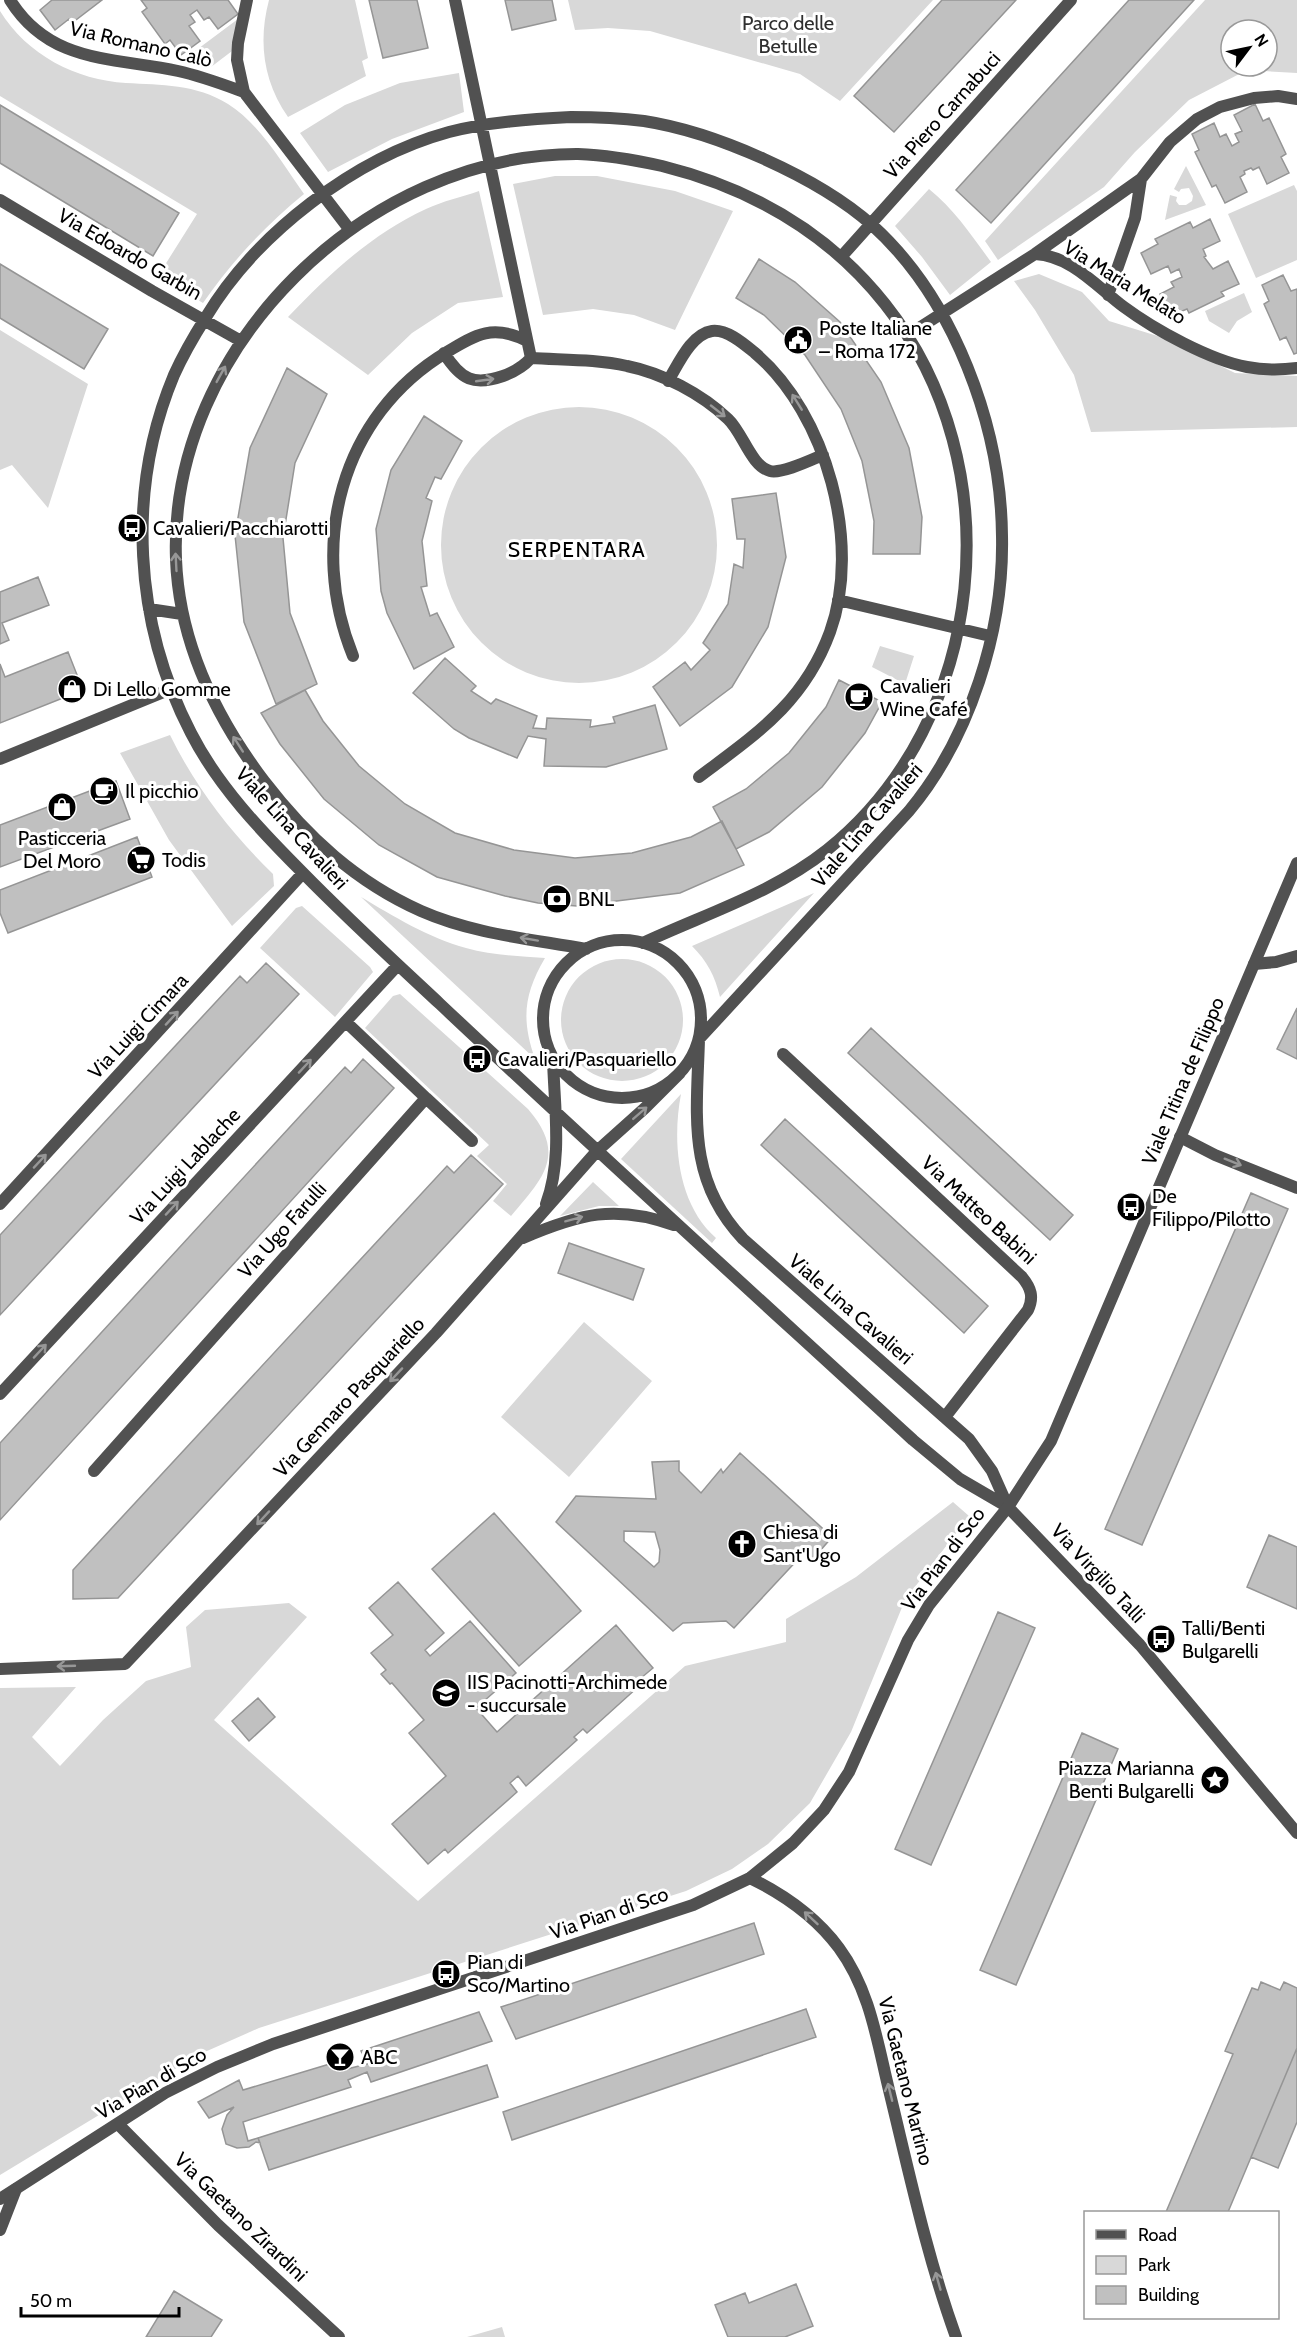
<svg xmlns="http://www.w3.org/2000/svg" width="1297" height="2337" viewBox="0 0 1297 2337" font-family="Cabin,sans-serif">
<rect width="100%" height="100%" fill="#fff"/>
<path fill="#d8d8d8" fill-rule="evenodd" d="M269 0H355L368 58 362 61 366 76 288 117C263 81 258 41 269 0Z
M568 0H933L840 101 800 74 650 31 608 28 575 30Z
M1205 0H1297V73L1247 70 1189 100 1135 152 1104 187 998 260 985 241ZM1231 30H1267V66H1231Z
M0 11C27 55 76 80 126 83 161 85 196 84 228 104 261 125 282 163 304 194 265 226 232 261 203 303L158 276 197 214 0 96Z
M238 19 236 48 211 67 183 60Z
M459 73 464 112 392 139 328 172 300 133 345 105 400 83Z
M1186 166 1206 205 1165 220 1170 195 1177 197 1176 201 1179 205H1186L1192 201 1193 196 1189 188 1181 189 1179 192 1174 189Z
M555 176H597L675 191 733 211 675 330 634 315 593 309 543 315 513 184Z
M1294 185 1297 191V260L1256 278 1228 214Z
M929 189C955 210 972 236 991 262L950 295 922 257 895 226Z
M479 191 503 297 458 303 412 333 368 375 288 317C329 274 372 234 426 209 443 201 462 197 479 191Z
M1039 274 1082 292 1109 321 1164 338 1235 373 1297 376V427L1091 432 1074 375 1035 310 1014 281Z
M1244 293 1252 312 1237 321 1229 333 1209 321 1205 311Z
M0 330 88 384 48 508 12 465 0 470Z
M441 545a138 138 0 1 1 276 0a138 138 0 1 1-276 0Z
M880 646 914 656 905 684 872 667Z
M170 735C196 788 231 833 273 874L274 886 232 926 169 840 120 753Z
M814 893 720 997C715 976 707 961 692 946Z
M361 897C393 916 429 938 466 948 491 955 518 956 545 958 524 994 521 1019 535 1059Z
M302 906 370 967 373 972 335 1017 260 948 296 908Z
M561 1020a61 61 0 1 1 122 0a61 61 0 1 1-122 0Z
M400 994 528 1109C568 1155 542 1179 511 1216L493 1201 507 1184 477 1156 489 1145 365 1028 393 996Z
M681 1094C672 1141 677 1204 716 1238L712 1243 621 1159Z
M593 1182 619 1206H599L560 1216Z
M584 1322 652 1381 569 1477 501 1417Z
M953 1502 969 1516 905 1600 851 1732 810 1803 768 1844 732 1869 686 1891 259 2028 198 2055 0 2175V1688L76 1687 32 1737 60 1766 103 1720 146 1681 191 1667 186 1627 205 1610 289 1603 307 1617 214 1720 418 1901 685 1666 786 1642V1619L856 1577Z
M502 2327 505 2337H467Z"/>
<path fill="#c0c0c0" stroke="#959595" stroke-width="1.5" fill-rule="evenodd" d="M52 0H102L72 23 69 19 55 30 40 10Z
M141 0H228L238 14 218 29 209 17 204 20 197 10 190 15 195 22 189 26 200 41 181 55 170 40 165 44 142 12 147 8Z
M369 0H417L428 48 383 58Z
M505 0H552L556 20 512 30Z
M942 0H1016L894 132 854 96Z
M1129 0H1194L991 223 956 190Z
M1255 104 1263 121 1269 118 1286 154 1281 157 1289 173 1267 184 1259 167 1253 170 1251 168 1244 171 1245 174 1240 177 1247 192 1225 203 1216 185 1212 187 1195 152 1199 150 1192 134 1214 123 1220 137 1226 134 1232 146 1239 142 1235 134 1242 131 1234 115Z
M0 105 179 213 153 256 0 163Z
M1210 219 1220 241 1203 249 1206 256 1204 257 1213 269 1228 261 1239 284 1221 292 1224 296 1189 313 1187 309 1170 316 1160 294 1174 287 1171 282 1182 277 1179 269 1171 273 1168 266 1151 274 1141 253 1158 244 1155 239 1190 222 1193 228Z
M759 259 795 282 840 322 881 382 909 448 922 517 920 554H873L874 521 862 461 841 409 805 355 764 315 736 298Z
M0 264 108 329 84 369 0 318Z
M1283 275 1291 291 1297 289V353L1294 354 1286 337 1280 340 1264 304 1269 301 1262 285Z
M287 368 327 394 295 463 283 538 290 613 317 684 276 704 244 622 235 535 250 448Z
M424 416 462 441 441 479 435 477 426 498 432 501 422 541 427 586 421 587 430 616 437 613 454 647 414 669 387 613 381 591 376 529 391 470Z
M776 493 786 557 768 627 732 687 680 726 653 687 685 662 691 670 710 650 703 643 728 604 734 564 743 568 745 539H737L732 499Z
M38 577 49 605 2 623 9 640 0 644V592Z
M68 652 83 690 0 723V664L5 677Z
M445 658 476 686 471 691 491 704 496 699 537 716 533 728 546 729 547 718 591 720 590 727 615 723 613 717 655 705 667 749 606 767 544 766 546 739 528 736 517 758 469 738 454 729 413 693Z
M839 680 882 702 865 733 822 787 769 832 736 849 713 807 746 789 789 753 826 707Z
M305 690 323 721 359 766 405 804 455 833 514 850 575 858 632 853 691 837 722 821 744 865 680 893 577 906 538 903 505 896 437 877 379 845 324 799 280 744 261 713Z
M116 781 130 819 0 867V825Z
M137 837 152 877 8 933 0 913V890Z
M266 963 299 994 0 1315V1235L240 976 247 983Z
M1297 1008V1059L1277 1049Z
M871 1028 1073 1215 1050 1240 848 1053Z
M363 1059 394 1088 0 1520V1443L345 1067 351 1073Z
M785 1119 988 1306 964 1333 761 1145Z
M471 1155 503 1184 118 1598 73 1599V1570L447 1166 454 1173Z
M1251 1193 1288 1209 1142 1545 1105 1529Z
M569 1243 644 1269 633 1300 558 1273Z
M740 1453 832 1537 813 1559 803 1547 798 1551 802 1555 734 1628 726 1621 683 1623 673 1631 556 1522 576 1496 656 1499 652 1462 679 1461V1471L701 1493 721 1469 723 1473ZM624 1531 655 1532 660 1550 659 1562 654 1567 624 1541Z
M494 1513 581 1611 519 1666 432 1569Z
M1269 1535 1297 1547V1609L1247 1587Z
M398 1582 444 1633 425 1650 430 1656 470 1621 516 1673 476 1708 497 1732 616 1625 653 1668 635 1683 638 1687 587 1733 583 1729 574 1737 577 1740 526 1786 518 1776 510 1783 517 1792 448 1853 445 1849 428 1864 392 1824 446 1776 409 1733 424 1720 392 1683 390 1684 381 1674 386 1670 371 1653 393 1635 369 1608Z
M998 1612 1035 1628 931 1865 895 1849Z
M258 1698 275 1717 249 1741 232 1721Z
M1082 1733 1118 1749 1016 1985 980 1970Z
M754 1923 764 1954 516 2039 501 2007Z
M1261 1982 1280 1990 1284 1982 1297 1988V2048L1228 2212H1166L1233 2054 1225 2051 1252 1988 1258 1990Z
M806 2009 816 2037 512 2140 503 2112Z
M479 2012 492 2041 371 2082 367 2072 348 2080 351 2087 243 2122 248 2141 258 2138 260 2143 256 2142 249 2147 237 2148 226 2144 222 2129 227 2115 234 2107 209 2118 198 2102 239 2080 243 2090 343 2060 347 2069 367 2064 361 2051Z
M1297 2048V2122L1278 2168 1251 2157Z
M487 2065 498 2097 269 2170 258 2138Z
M796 2284 813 2326 785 2337H728L715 2305 745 2293 749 2303Z
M174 2291 222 2320 211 2337H146Z"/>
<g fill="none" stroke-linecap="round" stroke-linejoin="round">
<path stroke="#515151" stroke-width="12" d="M10 0C50 64 113 57 178 71 201 76 222 84 244 92
M247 0 238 43 237 60 244 92 350 230
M455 0 531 358
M571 117C595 117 620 118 644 121 715 132 818 177 872 225 954 299 1001 426 1002 536 1004 630 970 738 909 811L699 1039C697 1114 686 1179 743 1239L969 1439 992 1471 1008 1507 960 1479 913 1440C755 1295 596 1151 440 1004 394 961 347 918 303 873 261 831 218 786 191 733 134 623 126 490 174 375 183 355 194 336 206 317 256 234 354 158 449 132 488 122 531 119 571 117Z
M0 200 152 291 241 341
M1035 254C1072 256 1097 287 1124 307 1155 330 1210 360 1247 367 1263 370 1281 370 1297 368
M842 256 1071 0
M1108 295 1135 218 1141 179
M908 335 1035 254 1141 179 1170 142 1197 119 1220 107 1254 98 1278 96 1297 99
M444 353C461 380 474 386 503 376 514 372 523 367 531 358
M531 358C563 360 596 359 627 366 662 373 702 394 728 419 743 433 751 466 770 471 782 474 811 460 823 455
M668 381C678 365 691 334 712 331 727 329 744 344 755 353 827 414 862 544 830 632 804 703 756 734 699 777
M838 600 990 636
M149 609 182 614
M353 656C308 545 340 416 447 352 476 334 494 324 527 341
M0 759 171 689
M543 1019a79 79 0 1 1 158 0a79 79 0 1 1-158 0Z
M586 949C531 939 473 934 421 911 356 882 307 837 264 781 215 716 179 641 176 559 168 347 368 153 578 154 606 155 635 160 662 166 750 188 828 232 885 304 1013 465 988 721 827 850 773 893 705 914 643 943
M1254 964 1276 962 1297 956
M783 1054 1022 1277C1031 1288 1034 1297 1028 1310L945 1417
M426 1098 472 1141
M1180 1137 1215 1155 1297 1188
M0 1204 303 873
M546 1204C563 1159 554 1105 553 1058
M523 1238C579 1214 615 1204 674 1225
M0 1394 398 965
M94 1471 426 1098 346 1022
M0 1669 125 1664 436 1333 597 1151 645 1108 680 1073
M750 1878C785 1895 816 1917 839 1948 870 1990 877 2041 889 2090 909 2172 927 2257 956 2337
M118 2124 218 2225 339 2337
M0 2230 16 2189"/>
<path stroke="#515151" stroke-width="12" d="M1008 1507 1140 1645 1297 1833
M0 2199 165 2093 217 2067 273 2044 693 1905 750 1878 793 1843 824 1810 849 1772 908 1640 929 1605 1008 1507 1051 1441 1297 863"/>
</g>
<defs><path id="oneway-shaft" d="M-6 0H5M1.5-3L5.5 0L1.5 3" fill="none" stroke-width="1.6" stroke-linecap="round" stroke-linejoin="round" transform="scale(1.5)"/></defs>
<g stroke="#979797">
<use href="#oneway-shaft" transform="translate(221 374) rotate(-61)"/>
<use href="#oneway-shaft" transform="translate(485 380) rotate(-8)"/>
<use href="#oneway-shaft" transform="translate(797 402) rotate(-122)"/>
<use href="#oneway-shaft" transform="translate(718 411) rotate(38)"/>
<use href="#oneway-shaft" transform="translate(176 562) rotate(-93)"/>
<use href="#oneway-shaft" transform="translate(238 744) rotate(-123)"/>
<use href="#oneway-shaft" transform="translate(529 939) rotate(-170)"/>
<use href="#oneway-shaft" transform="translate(172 1018) rotate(-47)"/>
<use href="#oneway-shaft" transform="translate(305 1066) rotate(-47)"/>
<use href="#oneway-shaft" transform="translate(640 1113) rotate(-41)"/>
<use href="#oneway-shaft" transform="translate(40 1161) rotate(-47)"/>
<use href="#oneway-shaft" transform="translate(1233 1162) rotate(22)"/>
<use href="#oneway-shaft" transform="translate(172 1208) rotate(-47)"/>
<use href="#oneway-shaft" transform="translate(574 1219) rotate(-15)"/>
<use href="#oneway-shaft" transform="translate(40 1351) rotate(-47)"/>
<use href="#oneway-shaft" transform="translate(396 1375) rotate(133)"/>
<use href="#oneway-shaft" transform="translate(263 1518) rotate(133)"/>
<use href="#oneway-shaft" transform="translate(66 1666) rotate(178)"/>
<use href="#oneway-shaft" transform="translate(811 1918) rotate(-137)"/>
<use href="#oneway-shaft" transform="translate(890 2092) rotate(-104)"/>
<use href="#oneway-shaft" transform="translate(938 2281) rotate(-106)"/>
</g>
<defs>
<g id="civic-disc" transform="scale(1.5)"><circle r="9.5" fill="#000" stroke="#fff"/><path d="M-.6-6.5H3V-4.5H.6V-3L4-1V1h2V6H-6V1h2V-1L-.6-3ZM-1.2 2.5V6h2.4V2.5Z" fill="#fff"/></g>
<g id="bus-disc" transform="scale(1.5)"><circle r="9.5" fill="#000" stroke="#fff"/><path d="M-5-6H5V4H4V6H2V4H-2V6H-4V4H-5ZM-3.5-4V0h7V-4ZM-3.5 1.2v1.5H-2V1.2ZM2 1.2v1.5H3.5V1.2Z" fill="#fff"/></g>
<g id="shop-disc" transform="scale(1.5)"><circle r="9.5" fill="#000" stroke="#fff"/><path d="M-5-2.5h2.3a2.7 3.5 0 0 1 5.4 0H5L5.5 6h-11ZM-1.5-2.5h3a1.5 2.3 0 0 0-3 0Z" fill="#fff"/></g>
<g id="cafe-disc" transform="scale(1.5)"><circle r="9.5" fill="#000" stroke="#fff"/><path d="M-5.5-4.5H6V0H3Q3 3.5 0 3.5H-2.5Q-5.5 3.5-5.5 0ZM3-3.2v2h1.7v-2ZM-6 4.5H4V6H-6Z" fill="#fff"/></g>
<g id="supermarket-disc" transform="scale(1.5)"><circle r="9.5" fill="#000" stroke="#fff"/><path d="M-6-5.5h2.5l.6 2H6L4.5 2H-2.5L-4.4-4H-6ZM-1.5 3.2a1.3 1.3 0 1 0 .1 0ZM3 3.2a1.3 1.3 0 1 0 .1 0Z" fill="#fff"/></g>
<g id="bank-disc" transform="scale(1.5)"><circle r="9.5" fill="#000" stroke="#fff"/><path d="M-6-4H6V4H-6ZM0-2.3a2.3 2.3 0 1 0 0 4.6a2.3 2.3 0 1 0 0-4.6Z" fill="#fff"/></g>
<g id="church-disc" transform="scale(1.5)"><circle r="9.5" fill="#000" stroke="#fff"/><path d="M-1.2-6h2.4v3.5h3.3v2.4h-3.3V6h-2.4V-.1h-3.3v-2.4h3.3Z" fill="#fff"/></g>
<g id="school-disc" transform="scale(1.5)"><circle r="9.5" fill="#000" stroke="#fff"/><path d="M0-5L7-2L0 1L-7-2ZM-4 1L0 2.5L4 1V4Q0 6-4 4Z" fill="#fff"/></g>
<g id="sight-disc" transform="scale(1.5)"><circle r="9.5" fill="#000" stroke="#fff"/><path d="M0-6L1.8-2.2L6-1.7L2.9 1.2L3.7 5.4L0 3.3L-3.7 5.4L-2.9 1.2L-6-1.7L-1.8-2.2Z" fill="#fff"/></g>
<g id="bar-disc" transform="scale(1.5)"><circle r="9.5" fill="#000" stroke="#fff"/><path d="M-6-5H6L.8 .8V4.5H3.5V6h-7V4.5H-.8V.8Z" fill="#fff"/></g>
</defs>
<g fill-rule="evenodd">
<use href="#civic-disc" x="798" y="340"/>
<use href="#bus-disc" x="132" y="528"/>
<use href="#shop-disc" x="72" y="689"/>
<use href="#cafe-disc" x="859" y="697"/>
<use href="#cafe-disc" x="104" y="791"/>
<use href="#shop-disc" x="62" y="807"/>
<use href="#supermarket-disc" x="141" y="860"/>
<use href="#bank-disc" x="557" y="899"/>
<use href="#bus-disc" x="477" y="1059"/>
<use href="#bus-disc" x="1131" y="1207"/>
<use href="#church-disc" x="742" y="1544"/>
<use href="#bus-disc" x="1161" y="1639"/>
<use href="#school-disc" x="446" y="1693"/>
<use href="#sight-disc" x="1215" y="1780"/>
<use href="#bus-disc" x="446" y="1974"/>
<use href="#bar-disc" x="340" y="2057"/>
</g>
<g text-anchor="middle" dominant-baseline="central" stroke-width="6" stroke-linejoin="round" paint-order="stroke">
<g font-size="20" fill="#2f2f2f" stroke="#fff">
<text x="788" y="23">Parco delle<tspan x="788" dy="23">Betulle</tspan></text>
</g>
<g font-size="20" fill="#000" stroke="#fff">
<text transform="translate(141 44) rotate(13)">Via Romano Calò</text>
<text transform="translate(942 115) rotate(-48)">Via Piero Carnabuci</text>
<text transform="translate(130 254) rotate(30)">Via Edoardo Garbin</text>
<text transform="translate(1125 282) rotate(32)">Via Maria Melato</text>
<text transform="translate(867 825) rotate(-49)">Viale Lina Cavalieri</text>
<text transform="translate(292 828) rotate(48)">Viale Lina Cavalieri</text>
<text transform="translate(138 1026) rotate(-47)">Via Luigi Cimara</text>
<text transform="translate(1183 1081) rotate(-67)">Viale Titina de Filippo</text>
<text transform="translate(185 1166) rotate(-47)">Via Luigi Lablache</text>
<text transform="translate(979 1210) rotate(43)">Via Matteo Babini</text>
<text transform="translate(282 1230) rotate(-48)">Via Ugo Farulli</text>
<text transform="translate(851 1309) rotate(41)">Viale Lina Cavalieri</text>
<text transform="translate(349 1397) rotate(-47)">Via Gennaro Pasquariello</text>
<text transform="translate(943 1559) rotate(-53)">Via Pian di Sco</text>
<text transform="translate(1098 1573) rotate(47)">Via Virgilio Talli</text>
<text transform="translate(609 1913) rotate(-19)">Via Pian di Sco</text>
<text transform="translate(906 2081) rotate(76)">Via Gaetano Martino</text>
<text transform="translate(151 2083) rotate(-30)">Via Pian di Sco</text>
<text transform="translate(241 2217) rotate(44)">Via Gaetano Zirardini</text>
</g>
<g font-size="20" fill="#000" stroke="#fff" text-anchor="start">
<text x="819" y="328">Poste Italiane<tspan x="819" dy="23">– Roma 172</tspan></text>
<text x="153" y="528">Cavalieri/Pacchiarotti</text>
<text x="880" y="686">Cavalieri<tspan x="880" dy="23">Wine Café</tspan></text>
<text x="93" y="689">Di Lello Gomme</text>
<text x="125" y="791">Il picchio</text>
<text x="62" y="838" text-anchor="middle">Pasticceria<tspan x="62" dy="23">Del Moro</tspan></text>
<text x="162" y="860">Todis</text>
<text x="578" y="899">BNL</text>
<text x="498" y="1059">Cavalieri/Pasquariello</text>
<text x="1152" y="1196">De<tspan x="1152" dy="23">Filippo/Pilotto</tspan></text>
<text x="763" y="1532">Chiesa di<tspan x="763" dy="23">Sant'Ugo</tspan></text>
<text x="1182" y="1628">Talli/Benti<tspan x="1182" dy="23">Bulgarelli</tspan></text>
<text x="467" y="1682">IIS Pacinotti-Archimede<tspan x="467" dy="23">- succursale</tspan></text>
<text x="1194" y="1768" text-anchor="end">Piazza Marianna<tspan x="1194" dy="23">Benti Bulgarelli</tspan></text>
<text x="467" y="1962">Pian di<tspan x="467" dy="23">Sco/Martino</tspan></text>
<text x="361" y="2057">ABC</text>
</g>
<g font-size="21" letter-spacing="1.5" fill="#000" stroke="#fff">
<text x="577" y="549">SERPENTARA</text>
</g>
</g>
<rect x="1084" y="2211" width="195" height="108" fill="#ffffff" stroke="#999999" stroke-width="1.5"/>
<rect x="1096" y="2230" width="30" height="9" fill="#515151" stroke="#999999" stroke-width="1.5"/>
<text x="1138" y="2241" font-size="18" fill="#000000">Road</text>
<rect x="1096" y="2256" width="30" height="18" fill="#d8d8d8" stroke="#999999" stroke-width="1.5"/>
<text x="1138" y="2271" font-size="18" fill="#000000">Park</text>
<rect x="1096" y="2286" width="30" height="18" fill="#c0c0c0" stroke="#999999" stroke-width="1.5"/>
<text x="1138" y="2301" font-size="18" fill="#000000">Building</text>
<g transform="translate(1249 48) rotate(58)"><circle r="28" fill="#ffffff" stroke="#999999" stroke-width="1.5"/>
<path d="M0-4.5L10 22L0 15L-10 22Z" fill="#000000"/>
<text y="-9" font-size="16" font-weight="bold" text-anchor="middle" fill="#000000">N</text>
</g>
<path d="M21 2307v9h158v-9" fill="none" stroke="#000000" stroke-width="3"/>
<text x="30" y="2307" font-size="18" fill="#000000" stroke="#ffffff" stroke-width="4.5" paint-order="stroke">50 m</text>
</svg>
